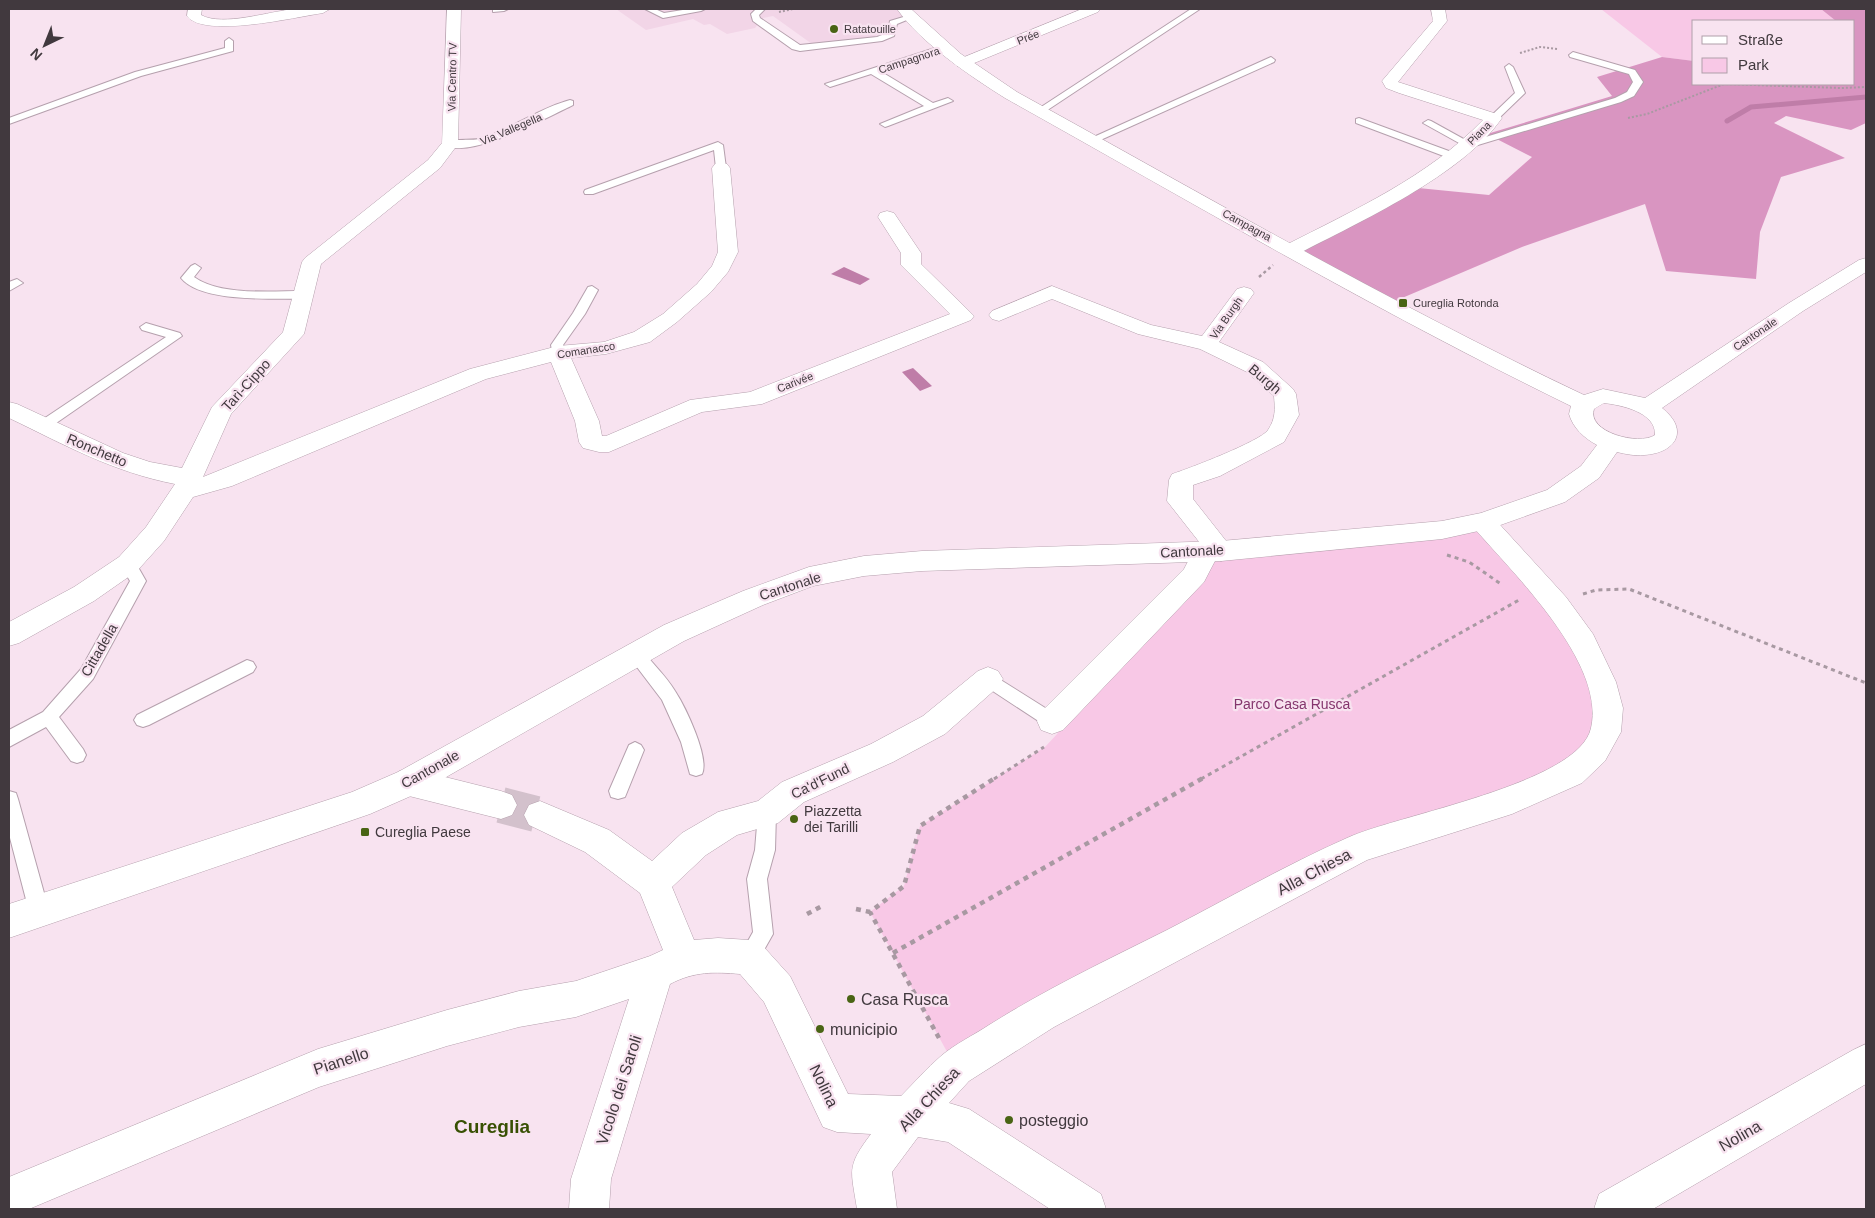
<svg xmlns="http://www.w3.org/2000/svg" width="1875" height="1218" viewBox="0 0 1875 1218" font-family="Helvetica,sans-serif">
<rect width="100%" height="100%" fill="#f8e3f0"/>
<path fill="#f2d5e7" d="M616 9H901L910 17 887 24 885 30 874 37 812 44 773 16 763 18 755 28 727 34 710 24 704 25 693 19 646 30Z"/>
<path fill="#f8c8e6" d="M1601 9H1821L1836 21H1694V61L1662 57Z
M1483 522 1556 604 1608 708 1571 773 1359 848 956 1068 870 912 904 886 920 826 1045 747 1058 733 1052 721 1206 551Z"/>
<path fill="#d995c1" d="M1821 9H1866V123L1851 130 1786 116 1774 123 1845 158 1781 177 1760 232 1756 279 1666 271 1645 204 1522 247 1388 304 1291 250 1408 187 1489 195 1532 157 1487 134 1612 96 1597 77 1662 57 1694 61V84H1854V21H1836Z"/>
<path fill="#bf7da8" d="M844 267 870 279 860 285 831 274Z
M913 368 932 386 920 391 902 372Z"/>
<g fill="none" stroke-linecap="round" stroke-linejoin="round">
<path stroke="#bf7da8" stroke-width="5" d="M1727 121 1751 107 1866 97"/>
<path stroke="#d3c1cc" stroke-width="36" stroke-dasharray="36 18" stroke-linecap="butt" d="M501 805 540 815"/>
<g stroke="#b5a0ad" stroke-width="2">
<path id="service" d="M493 9H508L504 11 493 12Z
M645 9H655L664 13 689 9H705L701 11 663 18Z
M756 9H765L759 15 760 18 800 45 877 37 887 33 890 21 910 15 914 17 897 24 894 36 882 41 800 51 792 49 753 21 751 14Z
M1191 9H1200L1043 113 1040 114 1035 111Z
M229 38 233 41V51L141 76 9 124V118L135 72 225 48V41Z
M944 45 947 46V50L880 71 933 103 948 98 953 101 888 126 885 127 880 124 924 106 871 74 830 87 825 84Z
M1573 52 1635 70 1643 82 1634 96 1621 102 1468 148 1423 123 1428 120 1431 121 1469 142 1615 98 1627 92 1633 82 1629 74 1570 57 1569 55Z
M1271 57 1275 60 1274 62 1096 142H1088L1087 140Z
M1509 64 1513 67 1525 93 1497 120H1491V116L1515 93 1505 67Z
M570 100 573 101V105C550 116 465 162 445 144 453 137 472 142 483 138 513 128 540 108 570 100Z
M1359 118 1457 154 1458 156 1453 159 1449 158 1356 123V119Z
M718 142 723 145 726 168 725 170H717L716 168 714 150 593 194H585L584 192 585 190Z
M195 264 201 268 194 277C220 296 272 291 303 291L309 295 303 299C273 298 201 303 181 278L191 266Z
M17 279 23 283 9 291V282Z
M592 286 598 290 585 314 563 345 564 353 563 356H553L551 345 573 313 588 287Z
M146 323 180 333 182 336 49 428H39L37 425 39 422 166 337 142 330 140 327Z
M128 558 134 560 146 581 93 679 59 717 83 749 86 755 83 761 77 763 71 761 46 727 9 747V730L43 712 81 669 130 581 120 564 122 560Z
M635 647 641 649C652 663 666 676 675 691 685 706 710 758 702 774L696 776 690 774 681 742 662 700 627 654 629 649Z
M247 660 253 662 256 667 253 672 149 725 143 727 137 725 134 720 137 715Z
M988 672 1058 716 1061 721 1058 726 1052 728 1046 726 982 684 979 679 982 674Z
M635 742 641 745 644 750 625 797 618 799 611 797 609 791 629 745Z
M9 791 16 793 18 799 49 911 46 918 39 921 32 918 29 911 9 834Z
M767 805 774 807 776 813 775 850 767 879 773 934 756 964 749 967 742 964 739 957 753 932 747 879 755 850 758 813 760 807Z"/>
</g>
<g stroke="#b5a0ad" stroke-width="1">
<path id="minor" d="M188 9H202L201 15C223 27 270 11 295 9 306 8 319 8 330 9L323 13C296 17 203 39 187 16Z
M447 9H461L458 144 440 168 321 264 304 334 231 414 203 477 470 369 558 346 604 342 634 332 663 314 697 284 712 266 718 252 712 168 715 164 721 163 727 164 730 168 738 252 728 272 711 292 677 322 650 342 606 354 571 358 599 421 602 436H606L690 400 750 392 950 314 901 265V253L878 217 880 213 887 211 894 213 921 253V264L974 316 971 320 762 404 702 412 609 452H599L583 448 579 442 575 421 551 362 486 379 232 486 193 497 164 541 137 571 94 601 19 643 9 646V622L74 587 119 557 146 527 175 484C113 472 65 445 9 418V402L17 404 123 453 150 462 182 468 212 407 283 332 302 262 305 258 428 160 442 143Z
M1082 9H1100L1098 12 967 66H957L954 63 957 60Z
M1431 9H1445L1447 21 1398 82 1500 115 1502 118C1463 175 1359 222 1298 254L1291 256 1284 254 1281 250 1284 246C1354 210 1428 177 1483 120L1399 93 1386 88 1382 81 1433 21Z
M1052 286 1151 325 1202 336 1237 289 1244 287 1251 289 1254 293 1219 342 1263 362 1293 389 1296 394 1299 415 1284 442 1220 476 1193 485V499L1234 551 1230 558 1221 561 1216 559 1204 582 1063 730 1052 734 1041 730 1037 721 1041 712 1184 569 1197 544 1200 543 1167 501 1169 480 1172 474C1188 469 1261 441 1268 430 1276 418 1275 409 1274 396L1247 372 1200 349 1138 334 1052 299 999 321 992 319 989 315 992 311Z
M1483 513 1492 516 1566 597 1593 634 1616 682 1623 708 1621 732 1605 761 1582 783 1512 814 1367 860 1054 1027 969 1081 949 1103 969 1109 1101 1194 1106 1209H1050L948 1142 918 1137 892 1172 897 1209H857C851 1170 846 1167 871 1134L837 1132 823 1127 764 1002 740 974C714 972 695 971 670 984L611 1179 609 1209H569L571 1179 629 999 576 1017 519 1027 447 1046 319 1087 29 1209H9V1177L318 1049 447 1010 519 991 576 981 650 956 663 950 640 893 585 852 529 825 524 815 529 805 540 801 609 830 652 861 682 833 718 812 758 801 782 782 871 744 923 716 978 671 988 667 998 671 1003 679 998 687 945 734 893 762 804 802 778 823 737 835 706 855 672 887 694 940 718 938 749 940 762 945 790 976 848 1094 901 1096C914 1083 927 1068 941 1056 955 1044 974 1035 989 1025 1046 989 1107 960 1167 930 1227 899 1286 865 1347 838 1396 815 1579 784 1591 728 1606 663 1513 573 1474 528L1470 522 1474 516Z
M409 768 501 791 512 795 517 805 512 815 501 819 409 796 398 792 393 782 398 772Z
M1866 1044V1084L1653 1209H1594L1599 1194 1853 1050Z"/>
</g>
<g stroke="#b5a0ad" stroke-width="1">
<path id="tertiary" d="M897 9H911L961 54 1017 92C1204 195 1390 303 1584 395L1603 389 1645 398 1789 303 1859 260 1866 258V272L1803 311 1662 408C1690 430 1676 453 1644 455 1635 456 1625 454 1617 452L1599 478 1565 502 1492 528 1442 539 1221 561 922 571 864 576 813 586 763 605 684 641 420 792 370 814 9 938V904L352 792 398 772 664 625 743 591 809 567 864 556 922 551 1221 541 1442 521 1481 513 1547 490 1581 466 1597 445C1584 438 1573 428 1569 414L1571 406C1378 312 1193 203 1005 98 970 76 921 43 897 9ZM1604 403C1621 405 1656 412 1655 435 1639 446 1586 432 1594 409Z"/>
</g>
<path stroke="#a899a2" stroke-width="2" stroke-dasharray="2 2" stroke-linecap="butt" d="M779 12 793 9
M1520 53 1540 47 1558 49
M1628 118 1647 114 1724 84 1841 88 1866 87"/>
<path stroke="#a899a2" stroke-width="2.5" stroke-dasharray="3 3" stroke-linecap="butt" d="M1259 277 1273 265"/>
<path stroke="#a899a2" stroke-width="3" stroke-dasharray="4 4" stroke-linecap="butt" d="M1447 555 1469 562 1501 584
M1583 594 1596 590 1629 589 1866 683
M994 779 1044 747
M1201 779 1519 600"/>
<path stroke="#a899a2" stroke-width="4.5" stroke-dasharray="5 5" stroke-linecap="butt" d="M856 909 870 912
M807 914 824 905
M893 953 1203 778
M939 1038 870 912 904 886 920 826 995 778"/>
<use href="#service" fill="#fff" fill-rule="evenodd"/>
<use href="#minor" fill="#fff" fill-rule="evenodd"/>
<use href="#tertiary" fill="#fff" fill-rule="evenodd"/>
</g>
<g fill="#496414" stroke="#f8e3f0" stroke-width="2">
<circle cx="834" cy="29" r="5"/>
<rect x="1398" y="298" width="10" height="10" rx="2.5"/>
<circle cx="794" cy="819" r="5"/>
<rect x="360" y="827" width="10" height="10" rx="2.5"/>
<circle cx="851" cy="999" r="5"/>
<circle cx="820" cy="1029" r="5"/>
<circle cx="1009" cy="1120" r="5"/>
</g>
<g text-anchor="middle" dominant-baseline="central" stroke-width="4.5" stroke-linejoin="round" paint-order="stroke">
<g font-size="11" fill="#41393e" stroke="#f8e3f0" text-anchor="start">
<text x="844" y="29">Ratatouille</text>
<text x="1413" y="303">Cureglia Rotonda</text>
</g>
<g font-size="11" fill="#41393e" stroke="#f8e3f0">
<text transform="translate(1028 37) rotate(-22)">Prée</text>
<text transform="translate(909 60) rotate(-18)">Campagnora</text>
<text transform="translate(452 77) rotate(-89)">Via Centro TV</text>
<text transform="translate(511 129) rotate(-23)">Via Vallegella</text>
<text transform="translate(1479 133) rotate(-45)">Piana</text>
<text transform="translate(1247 225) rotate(29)">Campagna</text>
<text transform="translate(1226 318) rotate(-55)">Via Burgh</text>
<text transform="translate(1755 334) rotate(-34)">Cantonale</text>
<text transform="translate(586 350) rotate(-9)">Comanacco</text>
<text transform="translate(795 382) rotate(-22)">Carivée</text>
</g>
<g font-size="14" fill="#41393e" stroke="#f8e3f0">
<text transform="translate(1265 379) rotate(40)">Burgh</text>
<text transform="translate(246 385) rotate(-48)">Tarì-Cippo</text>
<text transform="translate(97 450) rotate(23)">Ronchetto</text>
<text transform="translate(1192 551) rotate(-3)">Cantonale</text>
<text transform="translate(790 586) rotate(-18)">Cantonale</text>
<text transform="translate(99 650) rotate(-60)">Cittadella</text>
<text transform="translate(430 769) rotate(-29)">Cantonale</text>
<text transform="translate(820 781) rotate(-26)">Ca'd'Fund</text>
</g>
<g font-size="14" fill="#84356d" stroke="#f8e3f0">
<text x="1292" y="704">Parco Casa Rusca</text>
</g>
<g font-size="14" fill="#41393e" stroke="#f8e3f0" text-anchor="start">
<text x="804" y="811">Piazzetta<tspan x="804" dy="16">dei Tarilli</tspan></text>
<text x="375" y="832">Cureglia Paese</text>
</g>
<g font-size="16" fill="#41393e" stroke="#f8e3f0">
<text transform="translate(1314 872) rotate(-28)">Alla Chiesa</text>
<text transform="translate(341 1061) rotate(-18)">Pianello</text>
<text transform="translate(824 1086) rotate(64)">Nolina</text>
<text transform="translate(619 1090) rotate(-72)">Vicolo dei Saroli</text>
<text transform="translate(929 1099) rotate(-47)">Alla Chiesa</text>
<text transform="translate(1740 1136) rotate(-30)">Nolina</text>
</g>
<g font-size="16" fill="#41393e" stroke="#f8e3f0" text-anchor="start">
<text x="861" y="999">Casa Rusca</text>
<text x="830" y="1029">municipio</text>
<text x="1019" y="1120">posteggio</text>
</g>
<g font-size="19" font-weight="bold" fill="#385003" stroke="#f8e3f0">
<text x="492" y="1126">Cureglia</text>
</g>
</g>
<rect width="1875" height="1218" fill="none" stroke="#41393e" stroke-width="20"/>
<rect x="1692" y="20" width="162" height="65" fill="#f8e3f0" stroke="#af9fa9"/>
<rect x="1702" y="36" width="25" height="8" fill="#ffffff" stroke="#af9fa9"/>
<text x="1738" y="45" font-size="15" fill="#41393e">Straße</text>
<rect x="1702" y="58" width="25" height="15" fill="#f8c8e6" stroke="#af9fa9"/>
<text x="1738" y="70" font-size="15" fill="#41393e">Park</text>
<g transform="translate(45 45) rotate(223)" stroke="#f8e3f0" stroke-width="4" paint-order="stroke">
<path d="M0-4L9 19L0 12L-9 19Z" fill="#41393e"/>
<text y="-8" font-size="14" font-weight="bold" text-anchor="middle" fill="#41393e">N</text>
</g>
</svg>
